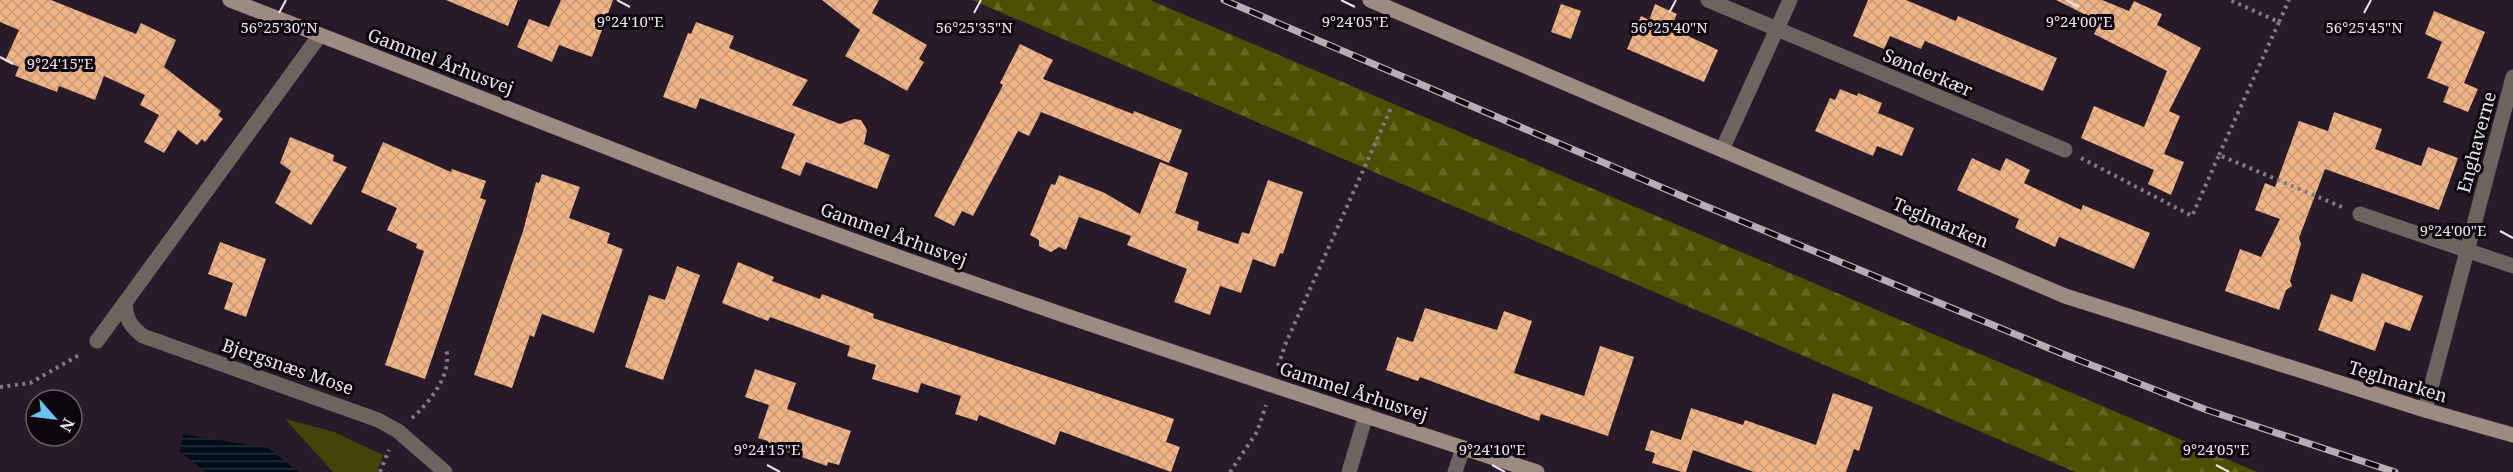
<svg xmlns="http://www.w3.org/2000/svg" width="2513" height="472" viewBox="0 0 2513 472" font-family="'Noto Serif',serif">
<defs>
<pattern id="forest-firs" width="22" height="20" patternUnits="userSpaceOnUse" patternTransform="scale(1.5)"><rect width="22" height="20" fill="#4c4e00"/><path d="M5 1l3.5 6h-7zM16 11l3.5 6h-7z" fill="#666725"/></pattern>
<pattern id="water-rules" width="6" height="5" patternUnits="userSpaceOnUse" patternTransform="scale(1.5)"><rect width="6" height="5" fill="#000d17"/><path d="M0 2.5h6" fill="none" stroke="#263039"/></pattern>
<pattern id="building-cross-hatch" width="8" height="8" patternUnits="userSpaceOnUse" patternTransform="scale(1.5)"><rect width="8" height="8" fill="#f0b587"/><path d="M0 0l8 8M0 8l8-8" fill="none" stroke="#c69977"/></pattern>
</defs>
<rect width="100%" height="100%" fill="#281a28"/>
<path fill="#424409" d="M285 419 334 432 383 455 377 472H333Z"/>
<path fill="url(#forest-firs)" d="M972 0H1150L2257 472H2075Z"/>
<path fill="url(#water-rules)" d="M183 434 268 448 299 472H206L180 452Z"/>
<path fill="url(#building-cross-hatch)" d="M0 0H51L136 34 141 23 176 40 164 67 221 111 218 115 223 119 205 142 202 139 197 145 178 130 164 153 144 142 159 115 140 105 145 95 104 76 95 100 59 86 57 92 15 76 19 67 5 61 19 30 0 22Z
M446 0H518L508 26Z
M561 0H613L592 57 559 45 552 62 517 47 529 19 549 27Z
M822 0H879L872 13 927 45 919 59 924 62 907 91 845 56 860 30Z
M1868 0H1906L1956 21 1958 16 2057 58 2043 91 1925 41 1921 49 1890 36 1884 49 1853 36Z
M2056 0H2102L2129 11 2134 1 2162 14 2157 25 2201 48 2169 111 2180 116 2164 154 2184 162 2171 195 2148 184 2154 170 2081 138 2094 106 2144 127 2167 71 2094 34 2100 22Z
M1561 4 1581 11 1571 39 1551 32Z
M1655 4 1677 14 1671 28 1718 50 1704 82 1627 49 1641 16 1649 20Z
M2434 11 2485 32 2464 83 2478 89 2468 112 2443 102 2449 87 2427 78 2442 42 2425 34Z
M696 22 734 36 729 48 808 80 792 105 840 124 854 119 861 120 867 130 864 144 890 155 877 189 806 162 800 176 781 168 795 134 700 98 696 109 663 97 688 33 691 34Z
M1020 44 1053 60 1043 79 1133 114 1134 111 1182 130 1169 163 1041 112 1029 136 1018 131 973 216 962 211 954 226 934 216 1003 85 1000 83Z
M1840 89 1857 96 1858 93 1882 103 1878 113 1914 128 1902 156 1877 146 1873 156 1815 131 1830 98 1835 100Z
M2334 112 2382 129 2375 149 2421 166 2428 147 2458 158 2439 210 2325 169 2299 238 2301 244 2290 281 2292 286 2286 290 2279 310 2225 291 2240 249 2261 257 2280 219 2255 210 2265 183 2275 187 2299 121 2328 131Z
M290 137 334 155 333 161 347 167 311 225 275 203 291 171 280 163Z
M383 142 451 172 452 169 486 181 480 198 486 200 425 379 385 365 424 251 416 248 417 244 387 230 397 208 361 192Z
M1972 158 2000 171 2006 158 2030 170 2024 183 2081 210 2083 205 2150 233 2134 269 2059 237 2055 247 2015 228 2019 219 1957 190Z
M1160 162 1188 173 1175 213 1199 222 1197 230 1238 244 1242 232 1249 234 1268 180 1303 192 1283 254 1280 253 1275 267 1253 259 1241 293 1220 286 1210 315 1174 302 1187 269 1127 245 1131 236 1079 217 1066 250 1059 247 1051 252 1039 246V240L1030 235 1051 184 1055 185 1059 175 1105 193 1140 214Z
M542 174 580 187 569 218 610 233 607 243 623 249 594 333 542 314 534 337 530 335 512 388 474 375 523 231 536 182 539 183Z
M220 242 266 259 246 317 224 309 233 283 208 274Z
M738 262 774 277 772 281 820 299 822 294 874 314 873 318 1174 419 1166 442 1180 447 1171 472 1060 431 1055 445 979 415 977 421 955 414 961 396 921 383 918 393 872 379 876 365 847 356 850 346 770 317 768 321 722 303Z
M677 266 700 275 663 380 625 367 649 295 665 300Z
M2362 273 2423 296 2410 331 2385 322 2375 351 2318 330 2331 294 2352 302Z
M1425 308 1497 330 1504 311 1532 321 1514 373 1584 396 1600 346 1634 357 1608 436 1541 414 1539 421 1420 377 1418 381 1386 370 1397 337 1413 342Z
M755 369 796 383 787 409 851 431 839 465 828 462 827 466 767 445 768 441 758 438 769 405 745 397Z
M1833 393 1873 407 1859 451 1854 449 1846 472H1754L1693 450 1686 472H1682L1652 463 1655 453 1645 450 1651 430 1681 440 1691 408 1743 425 1745 420 1816 445Z"/>
<g fill="none" stroke-linecap="round" stroke-linejoin="round">
<path stroke="#857985" stroke-width="4" stroke-dasharray="3 4.5" stroke-linecap="butt" d="M2279 22 2289 0
M2219 155 2279 22 2230 0
M2081 158 2192 216 2219 155 2342 207
M1278 366 1285 345 1391 108
M0 387 30 383 81 354
M412 418C429 403 453 374 446 349
M380 472 389 450
M1230 472 1257 432 1266 405"/>
<path stroke="#6e645f" stroke-width="15" d="M1349 472 1366 415"/>
<path stroke="#6e645f" stroke-width="15" d="M1708 0 2065 150
M1722 150 1790 0
M2360 214 2513 266
M125 302C126 319 130 326 143 336L378 420 398 431 445 472
M97 341 320 35
M2425 410 2513 77
M1455 472 1463 448"/>
<path stroke="#9b8b83" stroke-width="15" d="M230 0C402 66 572 135 744 200 1005 299 1271 385 1537 472
M1370 0 2065 296 2425 410 2513 435"/>
<g stroke="#b8adb7" stroke-width="7">
<path id="rail" d="M1224 0 1705 206 2063 354 2207 410 2395 472"/>
</g>
<use href="#rail" stroke="#0d070d" stroke-width="4.5" stroke-dasharray="14" stroke-linecap="butt"/>
</g>
<path fill="none" stroke="#ede3ec" stroke-width="2" d="M617 0 630 7M1341 0 1355 7M2066 0 2079 7M279 13 286 0M974 13 981 0M1669 13 1676 0M2364 13 2371 0M0 57 13 64M2500 231 2513 238M767 465 780 472M1492 465 1505 472M2216 465 2229 472"/>
<g text-anchor="middle" dominant-baseline="central" stroke-width="6" stroke-linejoin="round" paint-order="stroke">
<g font-size="18" fill="#ede3ec" stroke="#0d070d">
<text transform="translate(441 61) rotate(21)">Gammel Århusvej</text>
<text transform="translate(1928 72) rotate(23)">Sønderkær</text>
<text transform="translate(2476 142) rotate(-75)">Enghaverne</text>
<text transform="translate(1941 222) rotate(23)">Teglmarken</text>
<text transform="translate(894 234) rotate(20)">Gammel Århusvej</text>
<text transform="translate(288 366) rotate(19)">Bjergsnæs Mose</text>
<text transform="translate(2398 381) rotate(17)">Teglmarken</text>
<text transform="translate(1354 391) rotate(18)">Gammel Århusvej</text>
</g>
</g>
<g font-size="15" text-anchor="middle" fill="#ede3ec" stroke="#0d070d" stroke-width="6" stroke-linejoin="round" paint-order="stroke">
<text x="630" y="27">9°24'10"E</text>
<text x="1355" y="27">9°24'05"E</text>
<text x="2079" y="27">9°24'00"E</text>
<text x="279" y="33">56°25'30"N</text>
<text x="974" y="33">56°25'35"N</text>
<text x="1669" y="33">56°25'40"N</text>
<text x="2364" y="33">56°25'45"N</text>
<text x="60" y="69">9°24'15"E</text>
<text x="2453" y="236">9°24'00"E</text>
<text x="767" y="455">9°24'15"E</text>
<text x="1492" y="455">9°24'10"E</text>
<text x="2216" y="455">9°24'05"E</text>
</g>
<g transform="translate(54 418) rotate(118)"><circle r="28" fill="#0d070d" stroke="#675f66" stroke-width="1.5"/>
<path d="M0-4.5L10 22L0 15L-10 22Z" fill="#6ac3f1"/>
<text y="-9" font-size="16" font-weight="bold" text-anchor="middle" fill="#ede3ec">N</text>
</g>
</svg>
